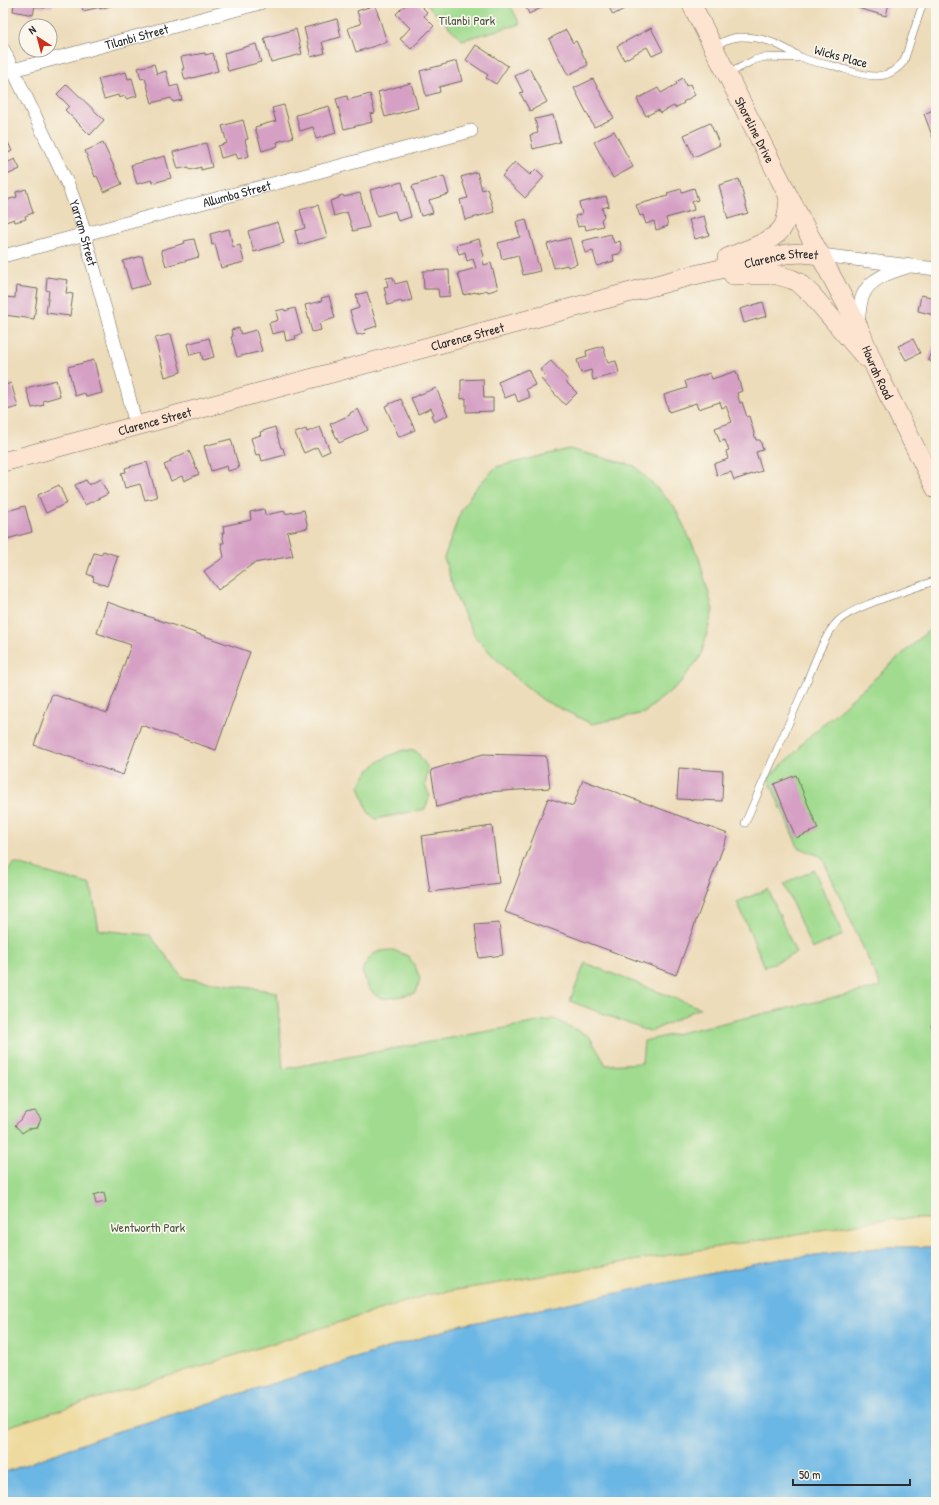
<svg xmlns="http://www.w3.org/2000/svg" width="939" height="1505" viewBox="0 0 939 1505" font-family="'Patrick Hand',sans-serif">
<rect width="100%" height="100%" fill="#fbf7ec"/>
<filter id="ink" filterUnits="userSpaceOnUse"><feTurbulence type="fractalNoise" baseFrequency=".025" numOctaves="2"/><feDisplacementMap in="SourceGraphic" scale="8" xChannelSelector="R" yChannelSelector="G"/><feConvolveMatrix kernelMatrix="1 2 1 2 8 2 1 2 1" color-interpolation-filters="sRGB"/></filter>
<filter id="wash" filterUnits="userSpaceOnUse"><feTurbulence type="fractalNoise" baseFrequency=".012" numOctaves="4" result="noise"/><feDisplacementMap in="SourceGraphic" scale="16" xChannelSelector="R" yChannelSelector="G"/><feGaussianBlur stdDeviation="0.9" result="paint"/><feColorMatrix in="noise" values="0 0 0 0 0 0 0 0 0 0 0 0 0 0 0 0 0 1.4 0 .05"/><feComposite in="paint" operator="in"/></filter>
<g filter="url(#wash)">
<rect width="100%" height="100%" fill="#eddcba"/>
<path fill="#a0db8f" stroke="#66835d" d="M425 3H509L520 24 462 40Z
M569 449 635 466 674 506 699 558 713 610 701 656 680 683 644 713 592 724 543 700 511 674 475 637 456 597 444 558 460 513 473 491 496 467Z
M936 624V1219H888L427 1295 3 1428V878L14 863 91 885 99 930 150 935 183 978 277 992 283 1069 554 1019 589 1036 606 1065 642 1063 644 1041 881 987 822 857 798 847 768 778 800 748 799 746Z
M403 750 416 751 428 768 425 786 430 796 425 809 376 819 368 812 359 786C373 762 379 760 403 750Z
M814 870 843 935 812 949 784 884Z
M768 889 796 953 765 967 737 902Z
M393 950 408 956 415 966 420 979 416 993C384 999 373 1007 362 970 372 953 373 951 393 950Z
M585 963 700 1008 650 1032 570 1001Z"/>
<path fill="#eeda9e" stroke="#8c8264" d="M888 1219H936V1247H886L781 1259 463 1325 109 1434 3 1473V1428L427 1295Z"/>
<path fill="#6bb6e4" stroke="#4b7088" d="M886 1247H936V1502H3V1473L109 1434 463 1325 781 1259Z"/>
<g id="blocks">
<path fill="#d6a0c5" d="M14 3H53L52 7 45 6V8L35 6 33 15 13 11Z
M81 3H120L100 9V7L83 11Z
M407 3H418L427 12 424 16 434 26 411 49 400 39 410 28 396 14Z
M524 3H541L543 7 529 14Z
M607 3H635L613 15Z
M859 3H889L886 16 857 8Z
M375 5 387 42 356 52 348 28 361 24 357 11Z
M337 19 341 37 322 42 325 53 311 57 304 28Z
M651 28 663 51 652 56 647 47 624 60 617 46Z
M296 29 302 54 271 62 264 38Z
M566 30 573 43 576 41 588 65 568 75 549 39Z
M256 44 261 62 228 71 224 53Z
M476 45 508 66 496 84 486 78 488 75 466 60Z
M205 53V55L213 53 218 71 185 80 182 69H184L181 57Z
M457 61 462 81 439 87 440 92 426 96 420 71Z
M154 64 157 74 166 71 170 87 178 85 182 100 173 102 171 98 152 103 145 78 141 79 138 68Z
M529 68 547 102 530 111 520 93 523 92 515 76Z
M126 72 128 79 132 78 137 96 126 99 125 96 119 98 118 95 104 99 98 79Z
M683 78 686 86 690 84 695 95 683 102 684 103 675 108 674 106 660 113 658 110 646 116 637 99 658 88 661 93 677 84 676 82Z
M593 79 614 118 594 127 574 88Z
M411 83 418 108 385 117 378 92Z
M67 84 104 120 90 135 65 110 69 106 57 94Z
M370 94 375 113 370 114 372 122 344 129 336 99 347 96 348 100Z
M936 95V146L924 114 935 109 932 102Z
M284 105 293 137 277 142 278 146 262 151 255 127 276 121 272 108Z
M329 106 336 133 316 139 313 127 300 131 296 115Z
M553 115 560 142 533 149 530 135 538 133 535 119Z
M243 120 248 139 245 140 249 156 238 159 236 154 221 158 218 146 227 143 222 126Z
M710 123 720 145 694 157 684 135Z
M614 131 633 167 613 178 594 142Z
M7 140 12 151 5 155 9 162 15 159 20 169 3 177V141Z
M103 143 122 184 104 192 97 176 95 177 85 151Z
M206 143 212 167 201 170V167L190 170 189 167 178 169 173 152Z
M165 156 171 178 153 183 152 180 137 184 131 165Z
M515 162 530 175 536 169 544 177 525 198 502 176Z
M477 172 482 190 487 188 494 212 465 220 460 200 468 198 461 177Z
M444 176 449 194 429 200 433 213 421 216 412 186Z
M739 179 748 213 728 219 719 185Z
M402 182 411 217 398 221 395 211 377 216 370 190Z
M694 188 698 200 692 202 694 210 666 218 668 226 656 230 654 221 646 224 643 215 640 216 636 205 668 196 667 193 681 189 682 192Z
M26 189 33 213 25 216 26 219 15 222 14 219 3 223V201L17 197 16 192Z
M360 193 369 227 353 231 347 212 334 216 330 201 339 198V196L343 195 344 197Z
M606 196 609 206 602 208 604 216 601 220 603 226 586 230 585 225 578 227 575 216 582 214 579 203Z
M318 205 327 237 299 245 295 231 305 228 300 210Z
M704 216 709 235 695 239 689 220Z
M526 219 540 271 523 275 518 255 502 259 498 243 520 237 516 222Z
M278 222 284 243 254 252 248 231Z
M229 229 233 247 240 245 244 262 221 268 215 244 212 245 210 234Z
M611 234 614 243 620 241 622 250 619 254 613 255 614 261 597 266 593 251 585 253 582 241Z
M570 238 577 264 568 267 567 265 554 268 547 244Z
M194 239 199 257 166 266 161 250 185 243 184 241Z
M479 239 484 256 482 257 484 265 491 263 498 289 488 292 487 290 476 293 475 292 464 295 458 273 476 268 473 259 467 261 465 252 459 254 456 245Z
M142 256 150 284 131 289 123 261Z
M449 270 450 296 439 297 438 289H424L423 271Z
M47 277 68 280 66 293 73 294 70 316 46 313 49 291 46 290Z
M393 277 395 284 407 281 412 300 402 303 401 301 388 305 384 287 388 286 386 278Z
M16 286 38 289 34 319 4 315 6 297 15 298Z
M367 292 377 326 365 330 366 333 357 335 350 311 359 308 356 295Z
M921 295 936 298 934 315 918 311Z
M329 296 335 318 319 323 321 330 312 332 305 305 322 301 321 298Z
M763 302 767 316 744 323 740 309Z
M295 308 302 334 295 336 296 339 286 341 284 331 272 334 269 323 278 320 276 311 284 309 285 311Z
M239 328 241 334 256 330 262 351 237 357 231 337 233 336 231 330Z
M171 334 181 372 165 377 155 338Z
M209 338 214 357 203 360 201 352 190 355 187 344Z
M913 339 920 353 906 360 898 346Z
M936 341V364L928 360Z
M603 346 608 363 616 361 619 373 593 380 591 370 581 373 577 360 587 357 586 351Z
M94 360 102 393 86 397 85 393 75 396 68 367Z
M551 361 568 380 566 382 577 393 565 405 541 379 545 375 540 370Z
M528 369 535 385 526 389 530 397 518 402 515 394 505 398 498 382Z
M736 371 742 391 737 393 740 403 742 402 747 417 749 416 756 440H760L763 450 756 452 762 471 734 480 731 472 717 476 714 464 728 459 726 451 729 450 725 440 720 442 715 428 732 422 726 406 722 408 720 402 698 409 696 403 669 412 664 395 687 388 685 381 710 373 712 379Z
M483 379 484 398H493V411L466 412V398L461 399V380Z
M56 380 60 396 43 401 44 405 32 408 26 388Z
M11 383 18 407 3 411V386Z
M436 388 448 415 434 422 431 415 434 414 431 408 418 414 411 398Z
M401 399 415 430 399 437 385 406Z
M358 409 368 430 339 443 330 424 350 415V413Z
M275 427 281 448H283L285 455 262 461 260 454 256 455 251 438 261 435 260 432Z
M320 427 330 451 321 455 317 447 304 453 295 433 306 429 307 432Z
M231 439 239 468 228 471 227 466 211 471 204 446Z
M189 451 199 474 184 481 182 476 171 481 164 465 171 462 170 460Z
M147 462 157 497 145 500 140 484 125 488 121 473 126 472 125 468Z
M100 479 108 494 85 505 75 485 86 480 89 485Z
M59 485 67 503 46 513 38 495Z
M25 506 32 532 3 540V512Z
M264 509 265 515 285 511V514L304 510 308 528 287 532 293 556 254 563 218 590 204 571 224 557 221 543H224L222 533H224L223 526 251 520 250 512Z
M103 551 118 556 107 586 93 581 94 577 87 574 94 553 101 555Z
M107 602 250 652 216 750 141 725 123 775 34 745 52 694 107 713 131 645 97 633Z
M483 754 546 756 550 788 487 792 437 807 431 770Z
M679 768 723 771 722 801 677 799Z
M796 775 818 829 796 838 774 784Z
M583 780 728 834 676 975 505 912 548 798 573 806Z
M492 826 499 883 430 892 422 836Z
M499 923 503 955 479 958 475 925Z
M936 1023V1037L931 1025Z
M35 1111 41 1119 37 1128 28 1129 22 1133 15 1125 21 1120 25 1113Z
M104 1192 106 1202 96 1204 94 1195Z"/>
</g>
</g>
<g filter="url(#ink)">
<use href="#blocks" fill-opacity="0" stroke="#6f695d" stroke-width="1"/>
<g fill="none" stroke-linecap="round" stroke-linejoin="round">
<g stroke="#6f695d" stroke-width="8">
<path id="lane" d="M713 47C722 42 731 37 741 37 754 37 769 40 780 46 787 49 794 54 801 57 811 62 823 64 834 66 859 73 884 87 904 61L923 3
M728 74 754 60 765 57 800 58
M745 823C765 777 785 732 805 686 812 669 825 633 838 621 857 604 910 591 936 580"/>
</g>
<g stroke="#6f695d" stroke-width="14">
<g id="street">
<path id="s1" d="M3 49 69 187 79 214 128 393 136 426"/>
<path id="s2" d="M13 70 260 3"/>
<path d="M821 255 936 269"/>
<path id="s3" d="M3 256 471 131"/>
<path d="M858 326C859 316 859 304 863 295 870 278 891 272 907 267"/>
</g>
</g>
<g stroke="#6f695d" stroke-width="20">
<g id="secondary">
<path id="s4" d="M691 3 789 197 858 326 877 372 936 489"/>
<path d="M727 258C744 250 776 242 784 225 788 217 788 206 789 197"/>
<path d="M733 275H777L791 279 798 282 812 295 865 357"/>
<path id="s5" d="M3 462 690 276 786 254 802 253 821 255"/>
</g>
</g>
<use href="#lane" stroke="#fff" stroke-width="7"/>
<use href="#street" stroke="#fff" stroke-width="13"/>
<use href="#secondary" stroke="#fde4d1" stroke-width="19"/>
</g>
</g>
<g text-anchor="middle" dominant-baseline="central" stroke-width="3.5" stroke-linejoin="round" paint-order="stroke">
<g font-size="13" fill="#485744" stroke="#fbf7ec">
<text x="467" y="20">Tilanbi Park</text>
<text x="148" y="1227">Wentworth Park</text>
</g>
<g font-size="13" fill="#2b2b2b" stroke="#fbf7ec">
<text stroke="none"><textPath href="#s2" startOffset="128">Tilanbi Street</textPath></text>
<text transform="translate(841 56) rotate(15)">Wicks Place</text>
<text stroke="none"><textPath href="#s4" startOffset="142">Shoreline Drive</textPath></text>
<text stroke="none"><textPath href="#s3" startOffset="242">Allumba Street</textPath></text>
<text stroke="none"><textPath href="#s1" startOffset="201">Yarram Street</textPath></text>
<text stroke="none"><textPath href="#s5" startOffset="805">Clarence Street</textPath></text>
<text stroke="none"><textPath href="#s5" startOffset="481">Clarence Street</textPath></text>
<text stroke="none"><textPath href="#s4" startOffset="414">Howrah Road</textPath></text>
<text stroke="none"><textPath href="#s5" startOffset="157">Clarence Street</textPath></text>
</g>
</g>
<rect width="939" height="1505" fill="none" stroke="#fbf7ec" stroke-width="16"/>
<g transform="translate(38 38) rotate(324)"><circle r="19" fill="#fbf7ec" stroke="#a8a59f"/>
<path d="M0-3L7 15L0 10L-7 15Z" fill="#c8321e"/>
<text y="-6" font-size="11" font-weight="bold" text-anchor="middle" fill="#2b2b2b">N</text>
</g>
<path d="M793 1479v6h117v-6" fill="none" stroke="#2b2b2b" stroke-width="2"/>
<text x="799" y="1479" font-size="12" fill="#2b2b2b" stroke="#fbf7ec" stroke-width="3" paint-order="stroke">50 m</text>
</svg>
